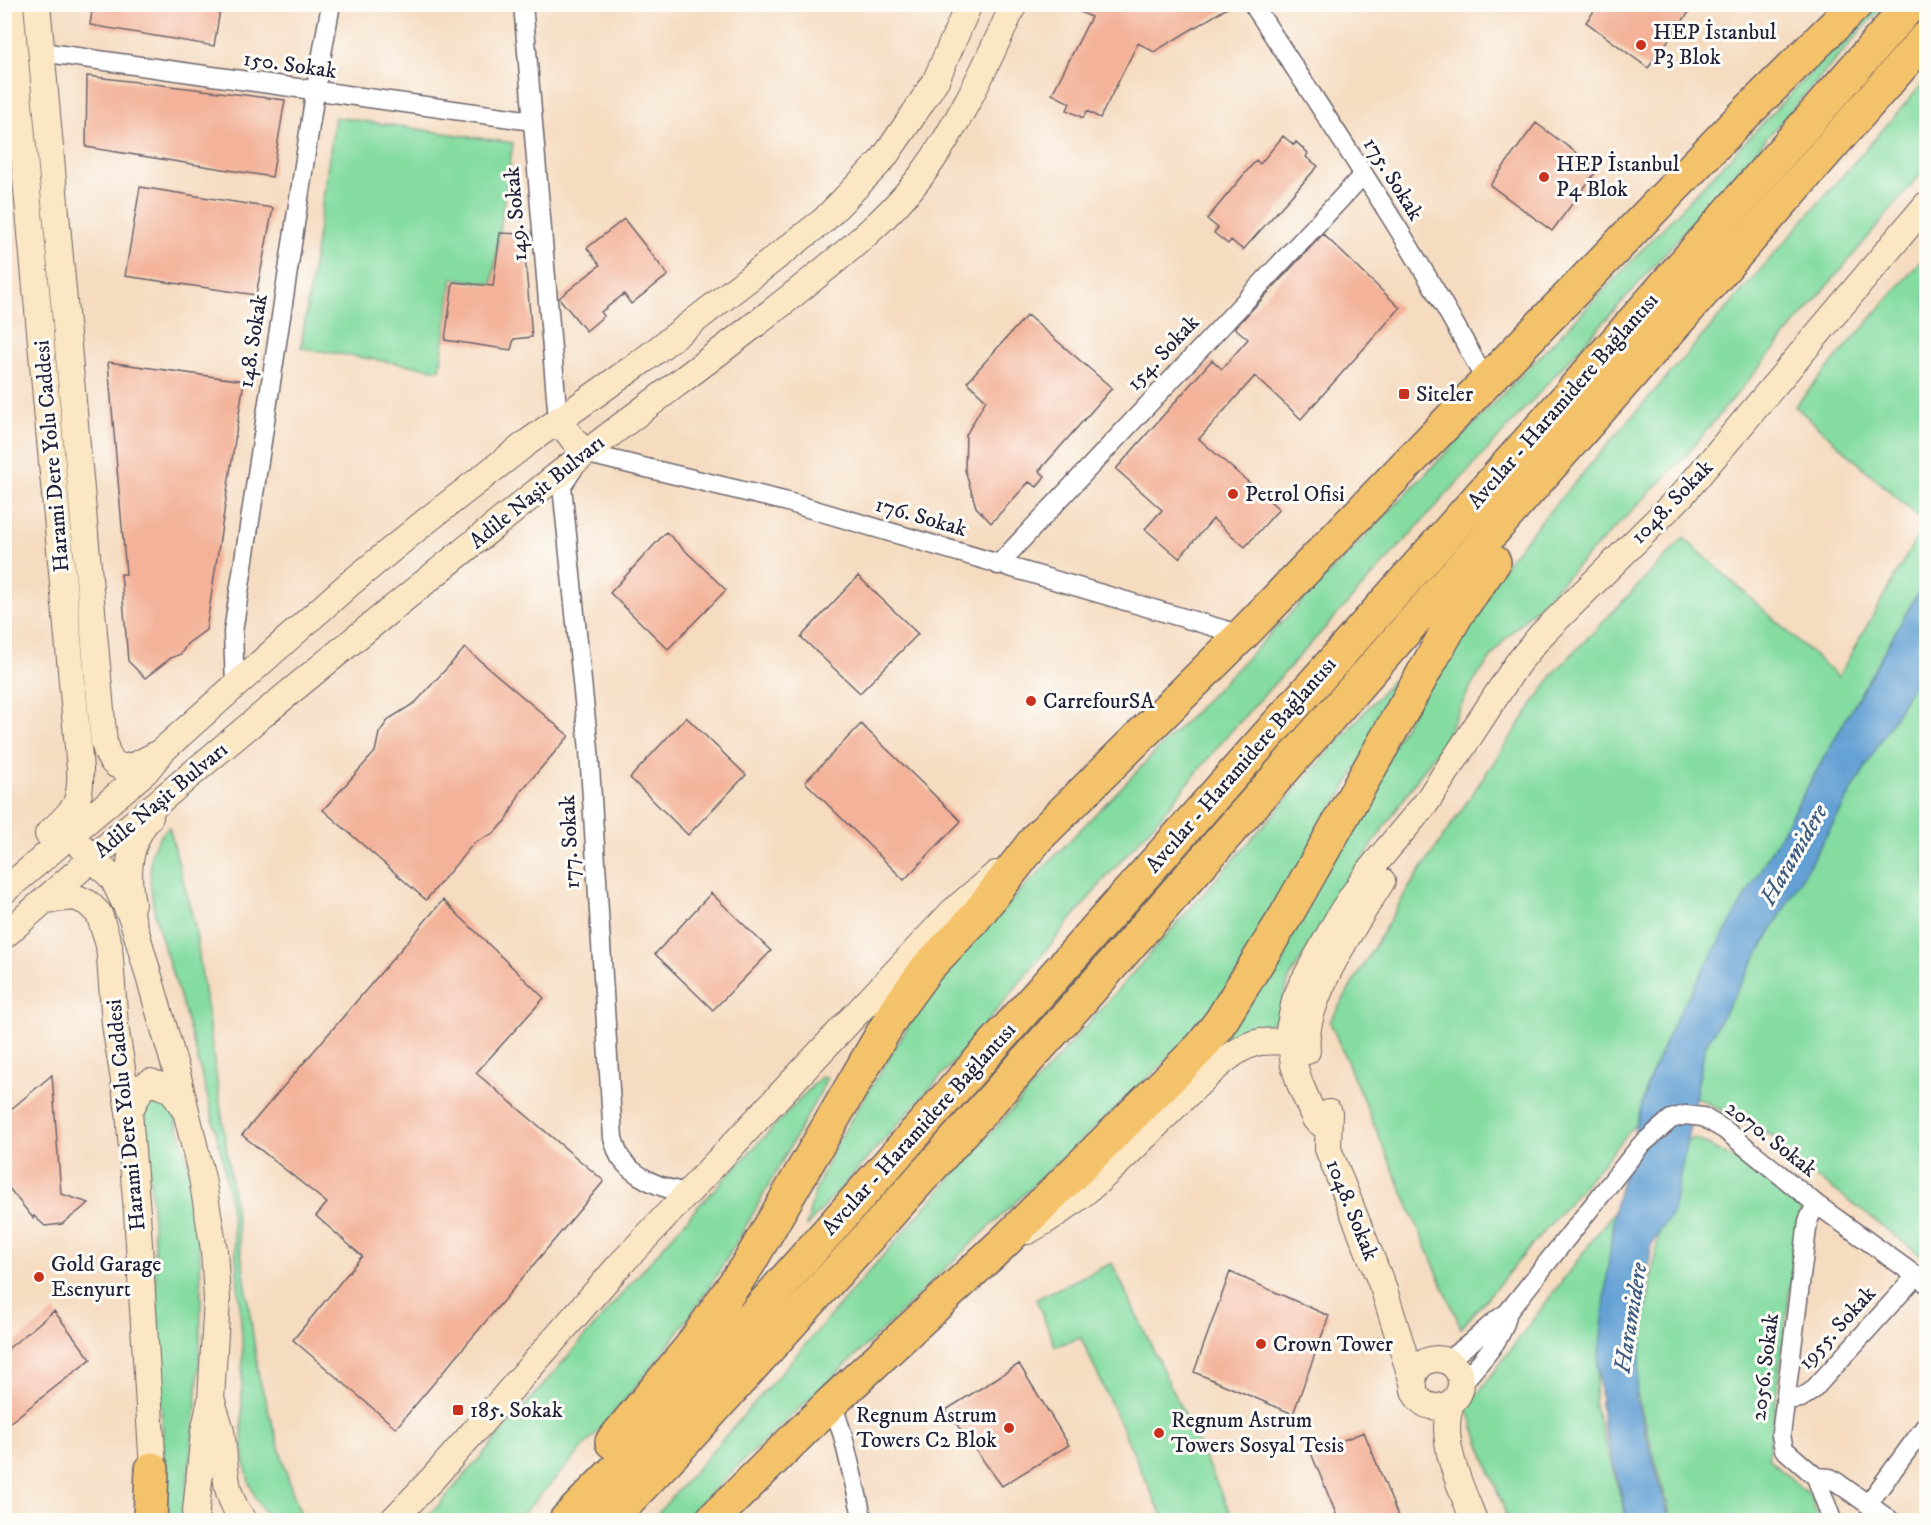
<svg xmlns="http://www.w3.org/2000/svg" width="1931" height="1525" viewBox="0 0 1931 1525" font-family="'IM FELL DW Pica',serif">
<rect width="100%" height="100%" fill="#fdfcf7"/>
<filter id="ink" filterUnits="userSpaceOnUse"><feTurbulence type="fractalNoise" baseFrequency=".0167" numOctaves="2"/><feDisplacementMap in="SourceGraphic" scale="12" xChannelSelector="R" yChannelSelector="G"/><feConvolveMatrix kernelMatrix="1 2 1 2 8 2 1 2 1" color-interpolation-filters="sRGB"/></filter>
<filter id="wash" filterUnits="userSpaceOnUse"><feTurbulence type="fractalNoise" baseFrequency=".008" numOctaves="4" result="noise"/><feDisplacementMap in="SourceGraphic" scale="24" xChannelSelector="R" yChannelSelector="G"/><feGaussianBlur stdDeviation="1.35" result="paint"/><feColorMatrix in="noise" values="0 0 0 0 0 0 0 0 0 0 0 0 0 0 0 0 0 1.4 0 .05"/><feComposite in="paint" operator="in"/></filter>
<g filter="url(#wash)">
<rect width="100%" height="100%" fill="#f5dcc1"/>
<path fill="#84dca1" stroke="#537f6e" stroke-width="1.5" d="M1875 5H1884L1630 293 1225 738 1162 815 1108 875 964 1050 806 1227 814 1194 836 1144 933 986 979 934 1605 289Z
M1926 80V168L1680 462 1505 639 1472 684 1442 743 1370 848 1289 979 1280 1012 1274 1022 1247 1031 1215 1050 1482 593 1535 528Z
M335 117 513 143 492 284 452 278 440 370 301 348Z
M1926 255V578L1673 1024 1647 1085 1637 1123 1461 1328 1330 1022 1408 889 1554 673 1684 538 1838 677 1925 523 1795 406Z
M1414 656 1375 737 1227 991 1187 1041 934 1279C854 1362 764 1436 684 1520H652L921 1212Z
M1926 662V1259L1825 1183 1773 1150 1777 1138 1695 1097 1705 1046Z
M169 827 195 927 259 1378 291 1488 303 1520H272C228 1480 246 1391 242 1337 238 1277 234 1216 222 1157 210 1105 197 1054 182 1003 168 957 146 907 151 857 152 846 161 834 169 827Z
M821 1077H827L820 1093C777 1167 740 1244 691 1314 639 1388 578 1455 517 1520H422L438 1506 695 1210Z
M158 1096 171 1103C179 1132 190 1162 194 1192 209 1302 197 1411 183 1520H169C156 1385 159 1247 144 1112L145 1105Z
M1695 1138 1802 1197 1768 1458 1811 1497 1819 1520H1672L1634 1384 1673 1147Z
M1618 1206 1594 1403 1627 1520H1508L1467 1408Z
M1112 1263 1234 1520H1164L1081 1338 1055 1346 1036 1299Z"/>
<path fill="#63a1d4" stroke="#426288" stroke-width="1.5" d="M1926 578V662L1705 1046 1673 1212 1651 1245 1636 1399 1670 1520H1628L1603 1424 1598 1365 1614 1211 1647 1085 1673 1024Z"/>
<g id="blocks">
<path fill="#f3b299" d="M93 4H221L214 46 90 25Z
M1064 4H1234L1154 52 1138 43 1100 118 1087 111 1083 118 1067 110 1070 103 1052 94 1091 17Z
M1599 4H1695L1648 68 1586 22Z
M87 76 285 100 272 177 86 147Z
M1536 123 1598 169 1552 231 1490 185Z
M1283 136 1294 145 1296 142 1308 153 1306 157 1318 166 1243 250 1231 240 1228 244 1214 233 1218 228 1207 219 1256 160 1260 164Z
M140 187 273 208 256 295 125 276Z
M624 219 668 275 631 304 624 294 601 312 604 316 586 331 559 298 600 265 587 248Z
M500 233 523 234 532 337 514 339 511 350 445 340 453 282 493 286Z
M1323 234 1400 308 1301 419 1255 376 1199 439 1279 509 1245 547 1213 519 1179 558 1145 529 1162 510 1116 469 1212 360 1222 369 1248 339 1235 328Z
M1027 315 1112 388 1039 471 1045 476 1037 487 1029 482 991 523 976 507 965 470 966 435 986 400 967 382Z
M108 362 244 381 206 630 187 644 181 654 171 658 145 678 128 661 121 574H126Z
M666 532 726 590 668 649 610 593Z
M858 576 918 634 860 693 801 637Z
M465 648 569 736 521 791 506 821 494 833 474 843 426 900 323 810 375 752 379 733 389 719 416 702Z
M686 717 746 775 688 835 630 778Z
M861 724 961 821 904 880 805 782Z
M711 893 771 951 713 1010 655 954Z
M443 900 544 998 476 1073 604 1181 396 1428 293 1340 362 1256 316 1216 327 1203 242 1135Z
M52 1075 61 1194 89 1203 62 1224 45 1226 34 1216 33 1218 4 1182V1115Z
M1230 1272 1329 1316 1293 1414 1194 1372Z
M54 1311 91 1359 4 1427V1352Z
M1019 1364 1069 1445 1002 1486 946 1410Z
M1364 1432 1400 1521H1339L1311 1453Z"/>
</g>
</g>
<g filter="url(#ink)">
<use href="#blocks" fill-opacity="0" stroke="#6c636a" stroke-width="1.5"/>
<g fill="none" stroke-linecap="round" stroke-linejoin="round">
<g stroke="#6c636a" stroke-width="21">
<path id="street" d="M523 4 558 420
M1253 4C1333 128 1418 251 1486 382
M41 52 532 121
M998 565 1363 175
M235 686 233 632 315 93 331 4
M686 1192C664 1190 633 1177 620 1157 617 1152 615 1144 613 1138L589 750 562 486 584 453 784 501 1242 635
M1816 1204 1808 1221 1781 1435 1784 1449 1816 1477 1832 1520
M1446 1360C1471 1347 1486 1325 1507 1313L1640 1146 1671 1119 1685 1115 1703 1117 1725 1130 1816 1204 1926 1283
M1462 1384C1477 1364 1503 1341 1507 1315
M1785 1400 1801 1398 1812 1391 1917 1275
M832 1402 843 1436 863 1520
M1816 1477 1830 1478 1838 1483 1890 1520
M1868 1504 1926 1425"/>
</g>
<g stroke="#6c636a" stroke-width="28">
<path id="secondary" d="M10 4 80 769C82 805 73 811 48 834
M37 4 104 743C113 777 130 769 155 755
M558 420 584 453
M81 846 113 879 132 918 178 1077 202 1178 214 1250 217 1299 211 1400 204 1432 195 1520
M4 891 146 771 163 750 348 585 425 522 528 442 644 360 824 220 883 159 914 114 936 80 969 4
M45 900 75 897 88 903 99 914 109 945 115 1025 129 1112 137 1213 154 1486
M132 904C126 872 128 842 150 817
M4 936C176 783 355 638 534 494 619 425 709 362 794 294 839 258 886 222 921 176 960 124 987 63 1014 4
M1307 1051C1301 1002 1356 923 1382 881
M129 1112 142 1087 150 1082 172 1090 184 1109
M1329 1113 1328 1149 1384 1290 1414 1386
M1327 1128 1315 1119 1300 1084 1294 1065 1289 1030 1295 1000 1301 986 1341 913 1369 871 1426 803 1517 664 1541 635 1682 495 1926 205
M1028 1231C1105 1190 1158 1116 1224 1061 1234 1053 1248 1044 1260 1042 1275 1040 1292 1045 1305 1036
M1413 1383a24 24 0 1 1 48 0a24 24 0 1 1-48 0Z
M212 1401C215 1413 221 1426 222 1438 226 1468 223 1496 244 1520
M1451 1403C1438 1441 1460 1485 1474 1520
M393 1520 434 1477 617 1268 953 911 996 874"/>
</g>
<g stroke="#6c636a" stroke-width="36">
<path id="highway" d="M612 1442 690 1348 749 1263 895 1012 927 968 973 920 1037 838 1242 635 1739 120 1856 4
M150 1520 152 1469
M566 1520 629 1456 1550 417 1911 4
M609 1520 684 1442 1076 1006 1926 38
M712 1520 832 1402 1003 1243 1201 1047 1221 1021 1287 914 1457 614 1494 562"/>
</g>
<use href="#street" stroke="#fff" stroke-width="18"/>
<use href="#secondary" stroke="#fbe7c3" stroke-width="26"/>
<use href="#highway" stroke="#f4c26a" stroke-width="33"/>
</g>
</g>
<g fill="#c8321e" stroke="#fdfcf7" stroke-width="2">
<circle cx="1641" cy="45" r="6"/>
<circle cx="1544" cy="177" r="6"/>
<rect x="1398" y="388" width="12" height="12" rx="3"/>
<circle cx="1233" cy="494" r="6"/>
<circle cx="1031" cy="701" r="6"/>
<circle cx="39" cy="1277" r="6"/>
<circle cx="1261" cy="1344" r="6"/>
<rect x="452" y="1404" width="12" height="12" rx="3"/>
<circle cx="1009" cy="1428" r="6"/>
<circle cx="1159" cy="1433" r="6"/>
</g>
<g text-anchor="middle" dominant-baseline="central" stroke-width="6" stroke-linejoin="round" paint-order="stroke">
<g font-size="22" fill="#22223b" stroke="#fdfcf7" text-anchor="start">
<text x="1653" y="32">HEP İstanbul<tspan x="1653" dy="25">P3 Blok</tspan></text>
<text x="1556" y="164">HEP İstanbul<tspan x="1556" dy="25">P4 Blok</tspan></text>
<text x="1416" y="394">Siteler</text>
<text x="1245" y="494">Petrol Ofisi</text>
<text x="1043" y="701">CarrefourSA</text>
<text x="51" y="1264">Gold Garage<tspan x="51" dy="25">Esenyurt</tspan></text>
<text x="1273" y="1344">Crown Tower</text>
<text x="470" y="1410">185. Sokak</text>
<text x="997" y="1415" text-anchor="end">Regnum Astrum<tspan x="997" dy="25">Towers C2 Blok</tspan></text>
<text x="1171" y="1420">Regnum Astrum<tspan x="1171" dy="25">Towers Sosyal Tesis</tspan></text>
</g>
<g font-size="22" fill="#22223b" stroke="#fdfcf7">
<text transform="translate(290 65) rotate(8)">150. Sokak</text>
<text transform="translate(1393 179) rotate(58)">175. Sokak</text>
<text transform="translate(516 214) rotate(-95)">149. Sokak</text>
<text transform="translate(253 341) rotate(-81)">148. Sokak</text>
<text transform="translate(1163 353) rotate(-47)">154. Sokak</text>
<text transform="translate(1563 401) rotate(-49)">Avcılar - Haramidere Bağlantısı</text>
<text transform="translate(52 456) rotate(-95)">Harami Dere Yolu Caddesi</text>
<text transform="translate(537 492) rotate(-39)">Adile Naşit Bulvarı</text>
<text transform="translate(1672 502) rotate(-46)">1048. Sokak</text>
<text transform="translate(921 517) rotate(16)">176. Sokak</text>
<text transform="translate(1241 765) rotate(-49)">Avcılar - Haramidere Bağlantısı</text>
<text transform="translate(161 800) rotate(-40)">Adile Naşit Bulvarı</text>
<text transform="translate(570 842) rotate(-93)">177. Sokak</text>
<text transform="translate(126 1115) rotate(-96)">Harami Dere Yolu Caddesi</text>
<text transform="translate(919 1129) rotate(-48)">Avcılar - Haramidere Bağlantısı</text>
<text transform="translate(1771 1139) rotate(38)">2070. Sokak</text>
<text transform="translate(1352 1210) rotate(68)">1048. Sokak</text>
<text transform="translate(1837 1328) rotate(-48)">1955. Sokak</text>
<text transform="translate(1765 1367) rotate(-83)">2056. Sokak</text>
</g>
<g font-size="24" font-style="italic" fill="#3f5b80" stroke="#fdfcf7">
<text transform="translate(1794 855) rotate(-60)">Haramidere</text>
<text transform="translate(1631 1318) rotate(-81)">Haramidere</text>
</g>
</g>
<rect width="1931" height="1525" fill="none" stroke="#fdfcf7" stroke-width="24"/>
</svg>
